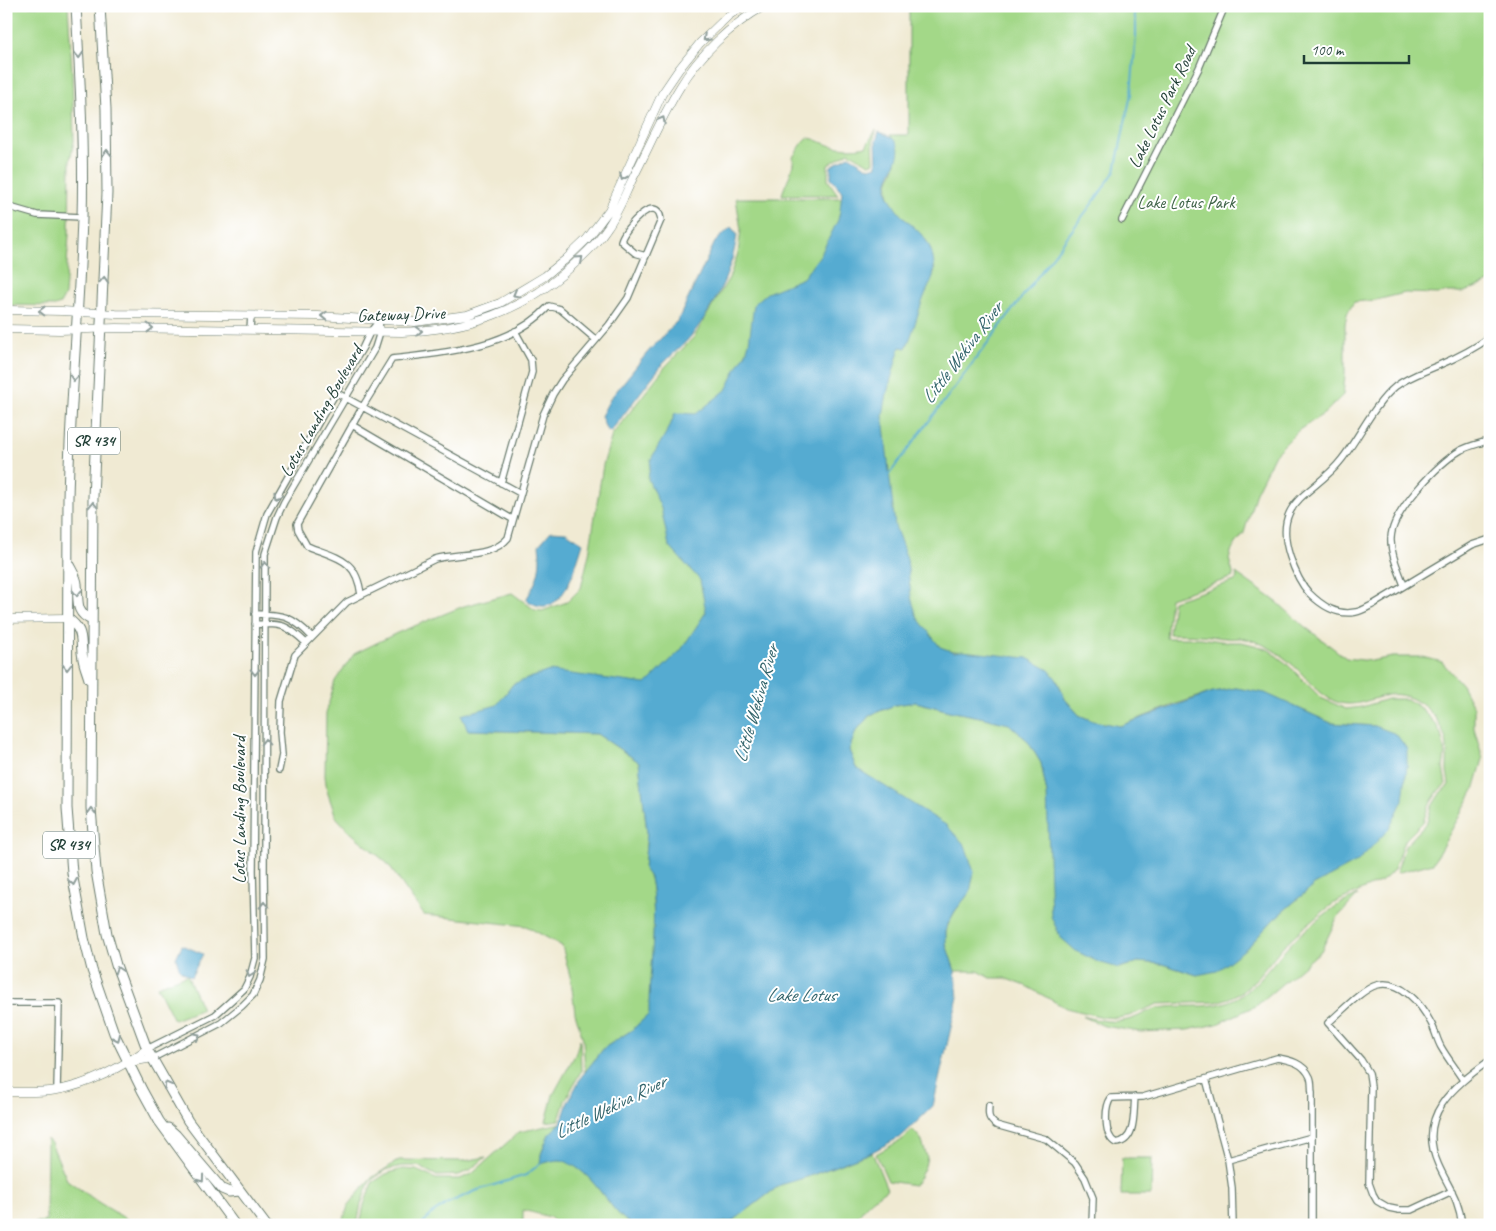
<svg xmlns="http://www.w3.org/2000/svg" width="1496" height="1231" viewBox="0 0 1496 1231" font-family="Caveat,sans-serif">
<rect width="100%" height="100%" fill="#fff"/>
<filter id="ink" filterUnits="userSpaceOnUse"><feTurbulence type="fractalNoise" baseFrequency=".02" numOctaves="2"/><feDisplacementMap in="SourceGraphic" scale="10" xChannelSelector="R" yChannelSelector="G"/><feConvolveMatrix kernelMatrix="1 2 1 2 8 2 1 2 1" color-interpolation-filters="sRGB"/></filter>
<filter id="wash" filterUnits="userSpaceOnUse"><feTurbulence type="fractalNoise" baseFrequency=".0096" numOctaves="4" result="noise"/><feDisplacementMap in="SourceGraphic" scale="20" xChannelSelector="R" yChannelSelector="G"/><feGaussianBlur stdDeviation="1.12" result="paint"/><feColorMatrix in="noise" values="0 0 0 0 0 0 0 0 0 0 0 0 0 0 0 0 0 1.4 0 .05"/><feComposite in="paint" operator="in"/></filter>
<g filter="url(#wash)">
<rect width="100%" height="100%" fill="#f0ead3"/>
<path fill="#a3d888" stroke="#618a5e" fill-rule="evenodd" d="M6 6H68L72 69 74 141 70 160 69 234 65 295 60 304 55 306 6 305Z
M909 6H1490V282L1464 292H1448L1440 294 1405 293 1376 300 1354 302 1347 314 1345 324V375L1343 395 1325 413 1299 430 1275 454 1256 492 1244 533 1232 549 1229 559 1234 577 1170 598 1166 638H1201L1227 642H1242L1258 646 1269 650 1287 664 1321 698 1346 709 1362 707 1387 699H1407L1423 710 1436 725 1441 734 1445 754 1443 768 1446 784 1439 790 1429 805 1423 822 1406 839 1402 846 1394 869 1389 875 1382 881 1334 903 1304 927 1283 946 1258 977 1243 991 1229 998 1217 1002 1158 1004 1129 1016 1117 1018 1103 1017 1066 1008 1026 986 1004 978H991L978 971H955C952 962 948 953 946 944 943 924 958 907 970 892L882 786 856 768 849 750 856 731 870 715 895 705 916 702 949 711 980 717 1009 724 1027 740 1041 763 1047 794 1119 968 1138 962 1162 964 1197 975 1249 946 1274 919 1314 885 1356 862 1375 726 1331 723 1300 709 1236 688 1213 692 1176 704 1120 726 1093 721 1079 715 1065 699 1057 680 983 654 947 650 706 730H470L597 734 639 762 647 832 644 869C646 872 649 875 650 878 659 920 648 970 650 1014L632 1030 604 1048 585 1072 583 1039 575 1013 571 980 562 946 526 926 424 915 387 863 350 832 336 817 327 791 325 776 326 713 335 681 354 654 397 633 464 606 512 593 535 610 542 611 567 602 581 588 589 554 603 465 612 435 665 367 694 337 729 278 738 253 741 230 736 198H890C883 183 894 175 896 162 897 157 897 150 897 145L890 135H909ZM909 224 926 240 930 248 935 270 923 298Z
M876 130 873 141 874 163 869 164 849 152 828 165V180L838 195H782C785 182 795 170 793 157L806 138C816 138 821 143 829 145 842 148 853 149 866 146Z
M1236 573 1277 602 1304 626 1346 658 1371 661 1393 657H1423L1442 662 1462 685 1474 708V728L1483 759 1474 790 1433 863 1396 873 1405 846 1426 824 1432 806 1441 792 1449 785C1449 778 1446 773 1447 766 1447 757 1448 749 1446 740 1439 715 1415 691 1388 695 1369 699 1353 709 1334 701 1317 693 1307 678 1294 666 1278 652 1262 641 1241 638 1236 638 1231 639 1226 638 1217 638 1209 635 1200 635 1190 634 1179 634 1169 634L1173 601 1235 581 1237 578Z
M1358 895 1337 918 1321 951 1257 1005 1217 1024 1187 1030 1140 1032 1104 1026 1082 1016C1098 1020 1115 1024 1131 1019 1141 1016 1149 1009 1159 1008 1182 1004 1206 1009 1227 1002 1254 992 1267 969 1286 949 1300 933 1318 919 1335 907 1342 902 1351 899 1358 895Z
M187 975 202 1009 174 1020 157 986Z
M580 1039 581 1071 565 1101 559 1120 546 1122 553 1095 575 1055Z
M561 1123 549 1134 541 1154C553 1157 567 1160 577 1167 596 1179 616 1220 634 1225H558L550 1217 523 1210V1225H360L364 1205 372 1183 386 1174 402 1169 416 1170 436 1179H460L472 1174 519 1132Z
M913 1130 921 1139 927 1157 925 1166 919 1179 914 1185 888 1181 876 1154 903 1139Z
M47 1139 51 1143 67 1180 98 1202 136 1225H32L37 1222 46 1221Z
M872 1152 887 1189C871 1200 862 1207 853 1225H704L733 1221 780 1185 807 1177Z
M486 1157 470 1170 459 1175 437 1176 418 1166H402L385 1170 369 1182 361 1204 357 1225H342L348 1206 370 1179 399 1160 464 1161Z
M1122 1158H1152L1151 1195H1121Z"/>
<path fill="#54abd1" stroke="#3a7482" d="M879 132C920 145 884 169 887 192 888 195 891 199 892 202 902 221 914 224 925 239 931 246 934 259 934 268 935 277 927 289 924 297 917 314 914 331 906 348L900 347 887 393 883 416 895 526 907 559 911 597 917 617 940 647 954 652 962 651 1027 658 1049 670 1057 680 1065 699 1079 715 1093 721 1120 726 1213 692 1236 688 1265 693 1331 723 1375 726 1396 734 1407 749V766L1403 800 1389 829 1357 862 1314 885 1274 919 1249 946 1217 971 1197 975 1162 964 1138 962 1119 968 1098 962 1076 951 1060 937 1051 916 1047 794 1041 763 1027 740 1009 724 980 717 949 711 916 702 895 705 870 715 856 731 849 750 856 768 946 825 965 845 974 872 970 892 955 911 946 928V944L955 971 958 997 933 1106 902 1136 872 1152 807 1177 780 1185 733 1221 704 1225H634C614 1219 596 1175 570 1164 567 1162 563 1160 559 1160 553 1160 546 1163 540 1164L541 1154 549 1134 561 1123 568 1102 581 1077 604 1048 632 1030 649 1014C648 970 659 920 650 878 649 875 646 872 644 869L647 832 639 762 597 734 468 730 461 715 497 705 513 684 549 671 646 684 681 650 706 612 700 580 669 546 661 508 648 479 651 459 670 426 675 413 696 414 726 390 738 366 746 353 749 343 754 304 767 293 803 278 821 254 838 220 840 211 842 192 831 178V166L849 156 869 168 877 166 876 141Z
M731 227 737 234C733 270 714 307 692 335 683 346 671 355 662 365 644 387 628 410 610 432L606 429 601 416 610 399 647 353 678 320 715 242Z
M551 531 566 532 583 543C575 567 562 625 527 600V598C538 580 542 567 539 545Z
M182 945 203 954 191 977 180 970 176 958Z"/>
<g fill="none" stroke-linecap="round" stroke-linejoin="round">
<path stroke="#54abd1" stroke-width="2" d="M888 476 1097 197 1115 171 1131 94 1136 35V24L1133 6
M422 1225 430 1215 448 1203 478 1190 526 1175 541 1163"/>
</g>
</g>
<g filter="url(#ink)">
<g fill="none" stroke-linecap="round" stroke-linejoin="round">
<g stroke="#687a6c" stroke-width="8">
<path id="minor" d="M6 206 37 215 82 217
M1122 220 1199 68 1225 6
M250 329 251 316
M1490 337C1473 350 1456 358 1437 366 1423 372 1408 377 1396 386 1373 405 1360 436 1342 459 1314 496 1271 499 1290 557 1294 569 1300 583 1309 593 1322 606 1337 616 1356 612 1362 611 1368 607 1374 604L1472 545 1490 539
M337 393 520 493
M352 425 512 519
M501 483 532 372 531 360 515 331
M1404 585C1399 571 1390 553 1391 538 1392 511 1439 463 1461 450 1469 446 1478 444 1487 441
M361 595C357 558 336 558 307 546L298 530 297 524 363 406 392 359C445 353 511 348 549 306L560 309 595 339
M255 614C284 615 291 615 312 637
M255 624C283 624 286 624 306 643
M279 770 282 755 280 732 281 701 295 655 347 602 435 559C458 553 493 557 508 538L543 415 553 394 562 380 609 325 628 298 661 220C657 190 624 229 621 241L635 253 646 256
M6 1003H59L57 1090
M147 1049 215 1015 234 998 244 989 250 977 255 958 253 871 256 552 267 514 321 418 363 347 370 332 379 321
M153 1058 221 1023 242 1006 253 995 260 980 265 959 264 871 265 554 277 517 284 502 375 348 380 332 379 321
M1206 1079 1228 1160 1232 1188 1233 1225
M1135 1097C1133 1112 1137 1141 1116 1143 1104 1137 1104 1108 1111 1098L1143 1097 1277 1058C1290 1060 1304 1063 1310 1077 1312 1081 1311 1088 1312 1093V1225
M989 1105C988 1115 988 1119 996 1125L1046 1139 1075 1163 1085 1178 1093 1198 1092 1225
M1228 1160 1312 1137
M1452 1191 1411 1210H1399L1389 1208 1377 1201 1373 1194 1369 1183 1371 1087 1369 1073 1361 1060 1328 1023C1341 1012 1362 989 1377 985 1401 979 1421 1004 1431 1023 1435 1030 1437 1040 1441 1047 1448 1059 1456 1069 1463 1080
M1462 1225C1459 1198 1448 1187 1438 1164 1416 1114 1455 1086 1490 1060"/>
</g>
<g stroke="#687a6c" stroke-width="9">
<path id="tertiary" d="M6 310 62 311 116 314 318 316 415 322 467 315 500 303 545 276 566 259 587 239 609 210 662 94 679 69 700 43 728 16 743 6
M6 329 60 330 116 328 402 332C468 329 522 312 571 267 584 255 597 243 607 228 618 213 625 194 633 178 649 147 662 116 680 87 700 54 731 25 764 6
M6 619 67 618
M130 1062 153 1058
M6 1092C23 1092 40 1093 57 1090 88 1085 122 1067 147 1049"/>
</g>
<g stroke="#687a6c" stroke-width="11">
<path id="primary" d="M76 6C80 77 84 147 82 218 79 312 70 405 68 498L67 808 72 873 84 938 92 970 114 1033 142 1090 159 1121 235 1225
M100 6 106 109 107 193 93 497 91 808 96 871 107 934 116 965 147 1049 188 1121 266 1225
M69 565C72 571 77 578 77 584 79 600 74 613 92 620
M67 618C86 631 79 640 83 659 84 665 87 672 89 679
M168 1128 176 1135 222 1189 229 1192 240 1191"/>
</g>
<use href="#minor" stroke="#fff" stroke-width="5.5"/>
<use href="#tertiary" stroke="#fff" stroke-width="8"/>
<use href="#primary" stroke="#fff" stroke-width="9"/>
</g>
<defs><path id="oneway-chevron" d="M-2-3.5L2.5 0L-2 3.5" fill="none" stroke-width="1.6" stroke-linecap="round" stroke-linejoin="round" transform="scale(1.25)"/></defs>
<g stroke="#8f9e9a">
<use href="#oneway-chevron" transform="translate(706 38) rotate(136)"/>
<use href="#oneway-chevron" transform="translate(79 55) rotate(87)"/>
<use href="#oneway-chevron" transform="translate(662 120) rotate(-62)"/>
<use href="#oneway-chevron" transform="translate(107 153) rotate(-90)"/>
<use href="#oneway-chevron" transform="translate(623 177) rotate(114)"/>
<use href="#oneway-chevron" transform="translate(580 259) rotate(-42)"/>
<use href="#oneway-chevron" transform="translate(104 280) rotate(-87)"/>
<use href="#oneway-chevron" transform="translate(516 294) rotate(151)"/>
<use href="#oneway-chevron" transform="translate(42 311) rotate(-179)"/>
<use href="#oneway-chevron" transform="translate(324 316) rotate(-178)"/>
<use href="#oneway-chevron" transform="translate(150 328) rotate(1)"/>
<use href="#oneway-chevron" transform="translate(419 331) rotate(-2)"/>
<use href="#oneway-chevron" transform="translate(74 378) rotate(94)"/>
<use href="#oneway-chevron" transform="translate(277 496) rotate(119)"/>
<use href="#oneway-chevron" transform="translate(93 505) rotate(-90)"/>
<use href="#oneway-chevron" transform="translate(265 565) rotate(-90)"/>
<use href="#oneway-chevron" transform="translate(77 593) rotate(90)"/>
<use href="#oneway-chevron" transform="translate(67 667) rotate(90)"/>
<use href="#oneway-chevron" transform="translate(255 672) rotate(90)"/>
<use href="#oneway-chevron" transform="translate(265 742) rotate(-90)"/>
<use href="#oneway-chevron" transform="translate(91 811) rotate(-92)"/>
<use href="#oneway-chevron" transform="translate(73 882) rotate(81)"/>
<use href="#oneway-chevron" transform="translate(264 905) rotate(-91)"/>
<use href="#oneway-chevron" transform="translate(118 970) rotate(-108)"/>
<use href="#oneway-chevron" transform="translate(250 974) rotate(108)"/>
<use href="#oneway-chevron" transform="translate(197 1036) rotate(-28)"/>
<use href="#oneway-chevron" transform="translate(117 1038) rotate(66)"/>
<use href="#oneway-chevron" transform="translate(167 1085) rotate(-119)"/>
<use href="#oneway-chevron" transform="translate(201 1179) rotate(54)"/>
</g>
</g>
<g text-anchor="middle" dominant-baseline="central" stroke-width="4" stroke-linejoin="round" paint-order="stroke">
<g fill="#fff" stroke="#627771" stroke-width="1">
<rect x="68" y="427.5" width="52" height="27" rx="4"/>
<rect x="43" y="831.5" width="52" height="27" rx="4"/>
</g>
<g font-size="16" font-weight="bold" fill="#1f3d34">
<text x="94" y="441">SR 434</text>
<text x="69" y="845">SR 434</text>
</g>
<g font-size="18" fill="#1f3d34" stroke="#fff">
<text transform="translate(1162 107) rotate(-64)">Lake Lotus Park Road</text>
<text transform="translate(401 314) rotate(-2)">Gateway Drive</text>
<text transform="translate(321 411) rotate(-60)">Lotus Landing Boulevard</text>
<text transform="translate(239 810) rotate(-90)">Lotus Landing Boulevard</text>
</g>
<g font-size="18" fill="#406449" stroke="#fff">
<text x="1186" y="202">Lake Lotus Park</text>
</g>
<g font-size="19" font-style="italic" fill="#32646b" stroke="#fff">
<text transform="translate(962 353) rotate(-53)">Little Wekiva River</text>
<text transform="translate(756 704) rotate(-74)">Little Wekiva River</text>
<text x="801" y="995">Lake Lotus</text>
<text transform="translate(610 1107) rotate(-26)">Little Wekiva River</text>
</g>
</g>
<rect width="1496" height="1231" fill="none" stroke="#fff" stroke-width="25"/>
<path d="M1304 55v8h105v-8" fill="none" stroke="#1f3d34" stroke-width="2.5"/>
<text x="1311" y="55" font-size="15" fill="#1f3d34" stroke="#ffffff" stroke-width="4" paint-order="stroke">100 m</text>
</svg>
